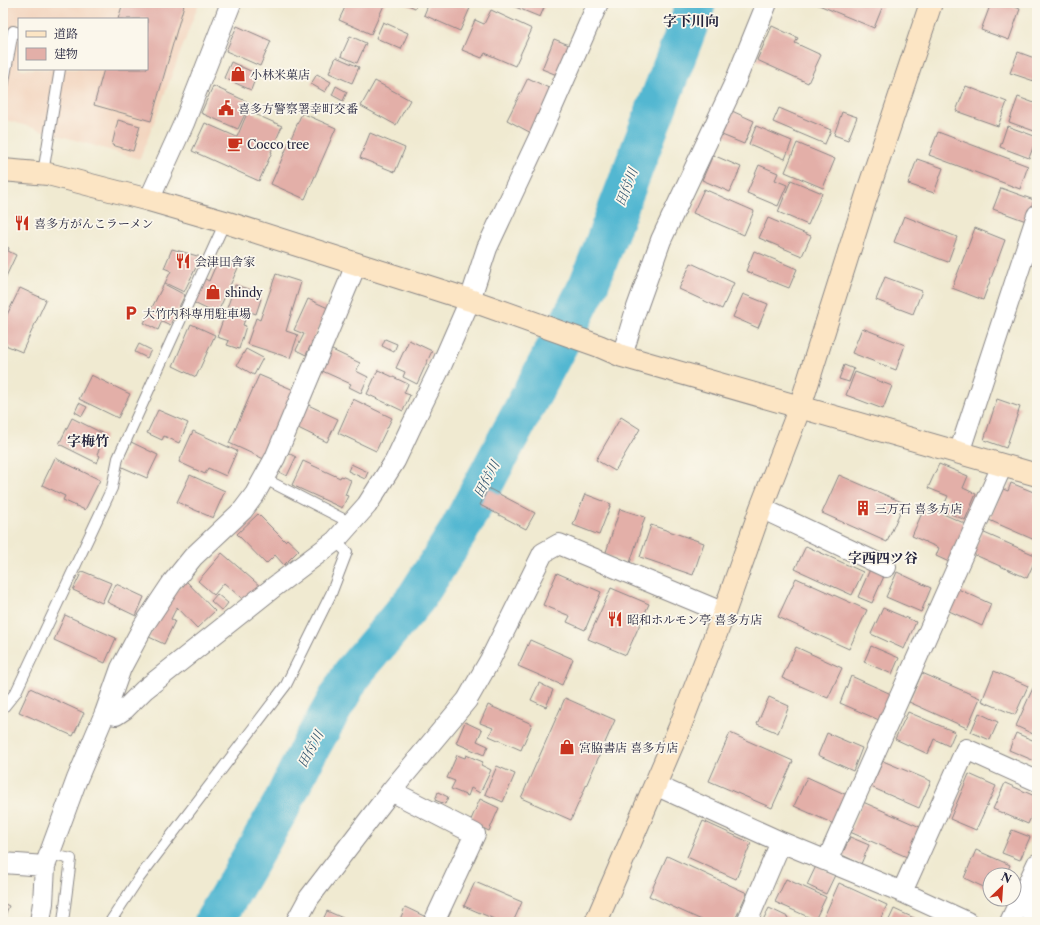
<svg xmlns="http://www.w3.org/2000/svg" width="1040" height="925" viewBox="0 0 1040 925" font-family="'Libre Caslon Text','Noto Serif JP',serif">
<rect width="100%" height="100%" fill="#fbf7ec"/>
<filter id="ink" filterUnits="userSpaceOnUse"><feTurbulence type="fractalNoise" baseFrequency=".025" numOctaves="2"/><feDisplacementMap in="SourceGraphic" scale="8" xChannelSelector="R" yChannelSelector="G"/><feConvolveMatrix kernelMatrix="1 2 1 2 8 2 1 2 1" color-interpolation-filters="sRGB"/></filter>
<filter id="wash" filterUnits="userSpaceOnUse"><feTurbulence type="fractalNoise" baseFrequency=".012" numOctaves="4" result="noise"/><feDisplacementMap in="SourceGraphic" scale="16" xChannelSelector="R" yChannelSelector="G"/><feGaussianBlur stdDeviation="0.9" result="paint"/><feColorMatrix in="noise" values="0 0 0 0 0 0 0 0 0 0 0 0 0 0 0 0 0 1.4 0 .05"/><feComposite in="paint" operator="in"/></filter>
<g filter="url(#wash)">
<rect width="100%" height="100%" fill="#f0ead1"/>
<path fill="#f3d4be" fill-rule="evenodd" d="M3 3H199L140 159 3 119ZM19 19H147V69H19Z"/>
<g fill="none" stroke-linecap="round" stroke-linejoin="round">
<path stroke="#53b7d1" stroke-width="40" d="M214 922 281 806 307 753 352 674 416 598 458 532 571 320 589 284 689 23 696 3"/>
</g>
<g id="blocks">
<path fill="#e3afa8" d="M123 3H178L184 5 151 121 94 105 104 69H147V19H118Z
M347 3H385L371 34 339 20Z
M403 3H417L415 8Z
M429 3H457L470 8 460 31 424 15Z
M514 3H546L540 17 513 6Z
M814 3H884L874 28Z
M991 3H1005L1020 9 1009 40 981 30Z
M491 10 532 29 515 66 485 53 482 58 462 50 475 20 484 24Z
M383 22 408 33 401 49 376 38Z
M237 26 271 41 260 66 226 51Z
M772 26 798 38 795 43 821 55 808 83 757 60Z
M350 36 366 43 357 63 341 56Z
M554 39 574 47 562 77 542 69Z
M1018 52 1037 59V74L1034 81 1010 73Z
M336 57 359 67 352 83 329 73Z
M231 62 257 74 251 90 224 78Z
M317 74 331 82 325 92 311 84Z
M528 78 555 91 533 134 507 120Z
M375 81 410 100 396 125 361 106Z
M213 86 250 103 238 129 201 113Z
M336 86 347 92 343 101 332 95Z
M966 86 1007 102 998 126 956 111Z
M1018 97 1037 104V132L1009 122Z
M779 108 831 130 825 144 773 122Z
M248 111 282 126 271 152H272L259 181 192 151 205 123 237 137Z
M732 111 754 121 744 144 722 135Z
M842 112 857 117 848 140 834 135Z
M302 113 336 128 305 199 271 184Z
M118 120 140 126 133 151 112 145Z
M756 126 792 141 785 159 749 144Z
M1007 126 1037 137 1029 158 1000 147Z
M938 132 1028 166 1020 189 929 155Z
M370 133 405 148 395 172 360 158Z
M797 143 835 159 823 188 785 172Z
M713 155 741 167 730 192 702 180Z
M917 159 943 168 934 193 908 184Z
M759 165 778 173 775 180 787 185 778 206 747 193Z
M791 180 822 193 808 225 778 212Z
M1001 188 1034 200 1026 221 993 209Z
M704 189 754 211 744 235 693 213Z
M904 216 957 237 948 262 894 242Z
M768 218 811 236 802 256 759 238Z
M975 228 1005 240 983 300 952 288Z
M3 245 9 248 8 251 16 255 3 283Z
M172 249 201 257 184 292 165 283 171 271 164 268Z
M754 251 797 269 789 288 746 271Z
M219 258 238 268 217 314 194 303 205 279 209 281Z
M691 263 734 283 722 309 679 289Z
M276 274 301 282 286 331 298 335 290 358 247 344 256 318 260 320Z
M885 277 922 291 913 314 876 300Z
M164 284 185 295 170 325 162 321 158 330 144 323Z
M235 285 258 292 256 297 261 299 256 314 248 311 243 325 246 326 239 349 227 345 229 341 217 337Z
M20 288 46 300 22 352 3 344V323Z
M743 294 768 304 758 328 733 317Z
M308 299 328 308 306 355 296 350 304 334 294 330Z
M191 324 215 335 196 377 173 366Z
M862 328 905 345 896 370 852 353Z
M385 339 397 344 394 352 382 346Z
M409 340 432 351 417 384 403 377 405 372 396 368Z
M139 344 151 350 147 358 135 352Z
M246 349 263 358 254 375 237 365Z
M330 349 360 363 356 371 368 377 361 393 349 387 351 384 320 370Z
M844 365 854 369 849 382 839 379Z
M378 370 408 384 404 393 410 395 403 411 367 394Z
M855 372 892 386 883 409 846 395Z
M91 375 130 394 118 418 79 399Z
M259 375 296 391 266 460 229 443Z
M353 399 392 418 376 451 338 433Z
M997 399 1020 407 1006 448 984 440Z
M79 403 87 407 82 416 75 412Z
M306 404 338 419 327 442 296 427Z
M158 410 188 423 179 443 164 436 162 440 147 433Z
M621 417 640 429 615 471 596 460Z
M72 418 106 435 97 454 100 456 97 463 59 444Z
M193 431 237 451 226 476 208 468 205 474 179 462Z
M131 442 158 455 147 478 120 466Z
M288 453 296 457 287 476 279 472Z
M55 458 100 480 85 510 63 500 65 496 42 485Z
M303 461 340 478 341 476 351 480 345 495 348 496 342 508 292 485Z
M351 464 368 472 365 479 348 471Z
M939 464 968 476 963 488 976 494 965 520 942 510 948 496 928 488Z
M190 475 225 491 213 518 177 502Z
M839 475 904 503 887 542 822 513Z
M1011 483 1036 493 1033 502 1037 504V541L989 520 1003 489 1008 491Z
M488 488 535 513 526 529 480 505Z
M585 494 611 504 599 535 573 525Z
M925 506 966 524 949 562 936 556 939 548 912 536Z
M620 509 645 517 630 563 605 555Z
M258 514 285 541 287 539 299 550 284 565 275 555 266 564 237 534Z
M651 525 704 543 693 575 640 557Z
M982 532 1037 556 1027 578 973 554Z
M806 546 863 572 852 595 795 569Z
M222 553 260 586 246 602 224 583 214 595 198 581Z
M871 567 885 574 872 603 858 597Z
M82 571 111 583 102 603 73 590Z
M897 572 931 588 921 612 886 597Z
M557 573 601 592 585 630 567 622 570 616 543 605Z
M796 578 867 610 849 649 778 617Z
M186 581 215 611 197 628 177 607 171 619 175 621 164 644 149 637 168 598Z
M116 584 144 597 136 616 107 602Z
M611 588 649 604 626 655 588 639Z
M958 589 991 604 982 626 949 611Z
M217 594 228 603 222 611 211 601Z
M883 608 916 622 904 649 871 634Z
M65 615 116 638 105 663 54 640Z
M530 640 573 659 562 685 518 666Z
M871 646 899 658 892 674 864 662Z
M796 647 842 668 828 698 782 678Z
M994 671 1028 686 1015 715 982 701Z
M922 673 980 698 967 728 909 702Z
M851 676 891 694 879 720 840 703Z
M539 683 553 690 546 707 531 700Z
M30 688 84 713 73 736 19 712Z
M1033 688 1037 690V726L1033 734 1016 726Z
M769 697 789 706 778 733 757 724Z
M565 698 615 720 571 820 521 798Z
M488 705 532 724 521 750 489 736 493 728 480 723Z
M908 712 955 732 949 746 934 739 928 754 895 739Z
M979 713 998 722 990 740 971 732Z
M465 722 482 730 477 741 488 746 484 755 456 743Z
M730 733 793 761 772 808 709 781Z
M827 733 862 748 853 771 818 755Z
M1016 733 1037 742V762L1009 750Z
M457 755 465 758 466 755 483 762 481 765 491 770 480 793 471 788 468 796 451 789 455 781 447 778Z
M883 761 931 781 919 808 871 787Z
M497 766 515 774 503 802 485 794Z
M969 774 996 786 976 830 950 819Z
M807 777 847 795 834 824 794 806Z
M1005 783 1037 797V804L1028 824 993 809Z
M438 792 448 797 445 804 435 800Z
M480 799 499 808 489 831 470 822Z
M863 802 920 827 907 857 850 832Z
M703 821 751 843 736 879 687 857Z
M1012 830 1030 837 1020 860 1002 853Z
M850 837 869 845 861 864 842 855Z
M976 850 1010 865 1006 875H990V890L964 878Z
M667 856 747 893 734 922H706L649 896Z
M816 866 835 875 826 894 807 885Z
M786 879 826 897 815 920 775 902Z
M475 882 522 902 513 922H501L464 906Z
M839 883 887 905 879 922H835L824 917Z
M3 903 9 906 3 920Z
M405 907 426 917 424 922H399Z
M769 908 788 917 786 922H762Z
M894 909 923 922H888Z
M327 911 352 922H322Z"/>
</g>
</g>
<g filter="url(#ink)">
<use href="#blocks" fill-opacity="0" stroke="#898686" stroke-width="1"/>
<g fill="none" stroke-linecap="round" stroke-linejoin="round">
<g stroke="#898686" stroke-width="12">
<path id="lane" d="M3 87 13 31 19 33
M43 173 60 69
M263 478 351 523
M3 708 16 692 112 488 118 458 225 222
M49 854 71 859 63 922
M110 922 139 878 286 685 331 594 347 552 335 541"/>
</g>
<g stroke="#898686" stroke-width="22">
<path id="street" d="M149 200 184 123 231 3
M622 356 635 313 661 240 735 82 767 3
M959 453 1037 215
M761 508 886 567
M105 713 121 668 144 625 172 583 193 557 243 510 255 494 275 458 356 265
M655 785 781 842 902 892 967 922
M391 791 475 834 434 922
M827 861 1002 466
M3 863 45 866
M902 892 966 749 1037 781
M1018 905 1037 914
M40 922 43 903 45 866 77 779 105 713 116 715 125 709 144 690 274 587 335 541 367 505 395 461 411 427 442 364 470 300 487 248 540 135 598 3
M296 922 309 898 391 791 467 700 490 660 543 553 559 544 724 613
M747 922 781 842
M1010 922 1037 864"/>
</g>
<g stroke="#898686" stroke-width="24">
<path id="secondary" d="M3 170 48 174 149 200 225 222 470 300 599 346 622 356 1037 475
M596 922 679 729 724 613 761 508 800 407 870 185 931 3"/>
</g>
<use href="#lane" stroke="#fff" stroke-width="10"/>
<use href="#street" stroke="#fff" stroke-width="20"/>
<use href="#secondary" stroke="#fce5c4" stroke-width="22"/>
</g>
</g>
<defs>
<g id="shop-bare" transform="scale(1.2)"><path d="M-5-2.5h2.3a2.7 3.5 0 0 1 5.4 0H5L5.5 6h-11ZM-1.5-2.5h3a1.5 2.3 0 0 0-3 0Z" fill="#c8321e" stroke="#fbf7ec" stroke-width="2.5" paint-order="stroke"/></g>
<g id="civic-bare" transform="scale(1.2)"><path d="M-.6-6.5H3V-4.5H.6V-3L4-1V1h2V6H-6V1h2V-1L-.6-3ZM-1.2 2.5V6h2.4V2.5Z" fill="#c8321e" stroke="#fbf7ec" stroke-width="2.5" paint-order="stroke"/></g>
<g id="cafe-bare" transform="scale(1.2)"><path d="M-5.5-4.5H6V0H3Q3 3.5 0 3.5H-2.5Q-5.5 3.5-5.5 0ZM3-3.2v2h1.7v-2ZM-6 4.5H4V6H-6Z" fill="#c8321e" stroke="#fbf7ec" stroke-width="2.5" paint-order="stroke"/></g>
<g id="restaurant-bare" transform="scale(1.2)"><path d="M-5-6h1v4h1v-4h1v4h1v-4h1v5L-1.5 .5V6h-2V.5L-5-1ZM5-6V6H3V1.5H1.5Q1.5-4 5-6Z" fill="#c8321e" stroke="#fbf7ec" stroke-width="2.5" paint-order="stroke"/></g>
<g id="parking-bare" transform="scale(1.2)"><path d="M-3.5-5.5H1a3.5 3.5 0 0 1 0 7H-1V5.5H-3.5ZM-1-3.4V-.6H.8a1.4 1.4 0 0 0 0-2.8Z" fill="#c8321e" stroke="#fbf7ec" stroke-width="2.5" paint-order="stroke"/></g>
<g id="building-bare" transform="scale(1.2)"><path d="M-4-6H4V6H1V3H-1V6H-4ZM-2.5-4.3h1.7v1.8h-1.7ZM.8-4.3h1.7v1.8H.8ZM-2.5-1h1.7V.8h-1.7ZM.8-1h1.7V.8H.8Z" fill="#c8321e" stroke="#fbf7ec" stroke-width="2.5" paint-order="stroke"/></g>
</defs>
<g fill-rule="evenodd">
<use href="#shop-bare" x="238" y="74"/>
<use href="#civic-bare" x="226" y="108"/>
<use href="#cafe-bare" x="235" y="144"/>
<use href="#restaurant-bare" x="22" y="223"/>
<use href="#restaurant-bare" x="183" y="261"/>
<use href="#shop-bare" x="213" y="292"/>
<use href="#parking-bare" x="131" y="313"/>
<use href="#building-bare" x="863" y="508"/>
<use href="#restaurant-bare" x="615" y="619"/>
<use href="#shop-bare" x="567" y="747"/>
</g>
<g text-anchor="middle" dominant-baseline="central" stroke-width="3.5" stroke-linejoin="round" paint-order="stroke">
<g font-size="12" fill="#22223b" stroke="#fbf7ec" text-anchor="start">
<text x="250" y="74">小林米菓店</text>
<text x="238" y="108">喜多方警察署幸町交番</text>
<text x="247" y="144">Cocco tree</text>
<text x="34" y="223">喜多方がんこラーメン</text>
<text x="195" y="261">会津田舎家</text>
<text x="225" y="292">shindy</text>
<text x="143" y="313">大竹内科専用駐車場</text>
<text x="875" y="508">三万石 喜多方店</text>
<text x="627" y="619">昭和ホルモン亭 喜多方店</text>
<text x="579" y="747">宮脇書店 喜多方店</text>
</g>
<g font-size="13" font-style="italic" fill="#335670" stroke="#fbf7ec">
<text transform="translate(626 187) rotate(-69)">田付川</text>
<text transform="translate(486 479) rotate(-62)">田付川</text>
<text transform="translate(310 749) rotate(-62)">田付川</text>
</g>
<g font-size="14" font-weight="bold" fill="#22223b" stroke="#fbf7ec">
<text x="691" y="21">字下川向</text>
<text x="88" y="441">字梅竹</text>
<text x="883" y="558">字西四ツ谷</text>
</g>
</g>
<rect width="1040" height="925" fill="none" stroke="#fbf7ec" stroke-width="16"/>
<rect x="18" y="18" width="130" height="52" fill="#fbf7ec" stroke="#a4a2a5"/>
<rect x="26" y="31" width="20" height="6" fill="#fce5c4" stroke="#a4a2a5"/>
<text x="54" y="38" font-size="12" fill="#22223b">道路</text>
<rect x="26" y="48" width="20" height="12" fill="#e3afa8" stroke="#a4a2a5"/>
<text x="54" y="58" font-size="12" fill="#22223b">建物</text>
<g transform="translate(1002 887) rotate(25)"><circle r="19" fill="#fbf7ec" stroke="#a4a2a5"/>
<path d="M0-3L7 15L0 10L-7 15Z" fill="#c8321e"/>
<text y="-6" font-size="11" font-weight="bold" text-anchor="middle" fill="#22223b">N</text>
</g>
</svg>
